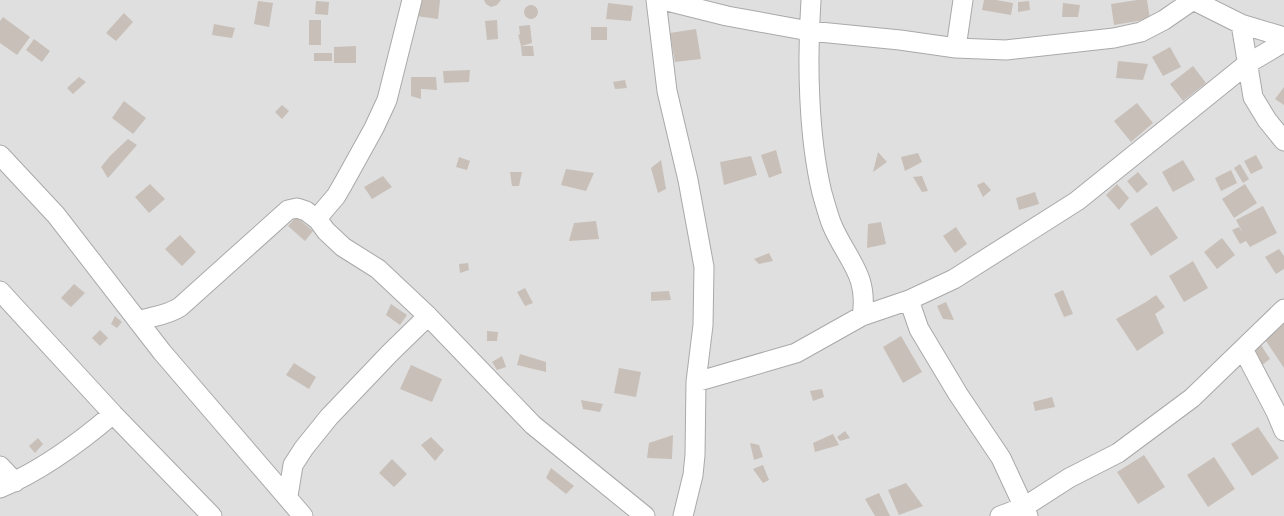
<svg xmlns="http://www.w3.org/2000/svg" width="1284" height="516" viewBox="0 0 1284 516" font-family="Barlow,sans-serif">
<rect width="100%" height="100%" fill="#f2efe9"/>
<path fill="#e0dfdf" d="M0 0H1284V516H0Z"/>
<path fill="#c7bfb8" d="M418 0H440L438 19 416 16Z
M484 0H501L497 5 491 7 486 4Z
M984 0H996L1013 3 1011 15 982 10Z
M1137 0H1147L1150 19 1114 25 1111 4Z
M258 1 273 3 269 27 254 24Z
M316 1 329 2 328 15 315 14Z
M1029 1 1030 10 1018 12V2Z
M608 3 633 6 631 21 606 19Z
M1063 3 1080 5 1078 17H1062Z
M524 12a7 7 0 1 1 14 0a7 7 0 1 1-14 0Z
M124 13 133 22 116 41 106 33Z
M3 17 30 37 17 55 0 43V21Z
M309 20H321V45H309Z
M497 20 498 39 487 40 485 21Z
M214 24 235 28 232 38 212 35Z
M530 25 532 43 521 46 518 34 520 35 519 26Z
M591 27H607V40H591Z
M696 29 701 59 675 62 670 33Z
M34 39 50 51 42 62 26 50Z
M356 46V63H334V47Z
M521 46H533L534 56H522Z
M1170 47 1181 67 1163 76 1152 57Z
M314 53H332V61H314Z
M1118 61 1148 64 1143 80 1116 78Z
M1193 66 1206 83 1183 101 1170 84Z
M470 70 469 82 444 83 443 71Z
M79 77 86 82 73 94 67 88Z
M411 77H436L437 90 421 89V99L411 96Z
M625 80 627 88 615 89 613 82Z
M1284 87V105L1275 99Z
M124 101 146 118 133 134 112 118Z
M1137 103 1153 123 1131 142 1114 121Z
M282 105 289 111 282 119 275 112Z
M128 139 137 145 108 178 101 167 110 156Z
M776 150 782 173 769 178 761 155Z
M878 152 887 162 873 172Z
M918 153 922 162 905 171 901 157Z
M1256 155 1263 168 1251 174 1244 161Z
M751 156 757 175 724 185 720 162Z
M459 157 470 161 467 170 456 167Z
M661 160 666 189 658 193 651 168Z
M1183 160 1195 180 1173 192 1162 172Z
M1240 164 1249 179 1243 183 1234 168Z
M566 169 594 173 586 191 561 185Z
M1231 170 1237 183 1221 191 1215 178Z
M510 172H522L519 186H512Z
M1138 172 1148 184 1137 193 1127 181Z
M383 176 392 187 372 199 364 187Z
M922 176 928 191 922 192 913 177Z
M984 182 991 190 983 197 977 185Z
M150 184 165 199 149 213 135 197Z
M1117 184 1129 198 1119 210 1106 195Z
M1245 184 1257 203 1234 218 1222 199Z
M1035 192 1039 204 1019 210 1016 198Z
M1157 206 1178 238 1151 256 1130 224Z
M1263 206 1277 233 1250 247 1246 241 1240 244 1232 230 1239 227 1243 233 1236 220Z
M296 217 313 231 305 241 288 226Z
M596 221 599 239 569 241 574 223Z
M881 222 886 244 867 248 868 224Z
M956 227 967 244 955 253 943 236Z
M180 235 196 252 182 266 165 249Z
M1222 238 1235 255 1217 269 1204 252Z
M1279 249 1284 256V269L1276 274 1265 257Z
M769 253 773 261 759 264 754 259Z
M1193 261 1208 288 1184 302 1169 276Z
M468 263 469 270 460 273 459 264Z
M74 284 85 293 71 307 61 298Z
M525 288 533 303 525 306 517 292Z
M1063 290 1073 314 1064 317 1054 294Z
M669 291 671 300 651 301V292Z
M1156 295 1165 307 1155 314 1164 333 1137 351 1116 319 1146 302Z
M946 302 954 320 943 319 937 306Z
M391 304 407 315 400 325 386 315Z
M115 316 122 322 117 328 111 324Z
M1284 321V368L1262 335Z
M100 330 108 338 100 346 92 338Z
M487 331 498 332 497 341H487Z
M901 336 922 372 903 383 883 347Z
M1261 345 1270 359 1262 365 1252 351Z
M520 354 546 362V372L517 365Z
M502 356 506 367 497 370 492 362Z
M294 363 316 377 309 389 286 375Z
M411 365 442 379 432 402 400 389Z
M619 368 641 372 636 397 614 393Z
M822 389 824 397 813 401 810 391Z
M1052 397 1055 407 1035 411 1033 402Z
M581 400 603 404 600 412 583 409Z
M1258 427 1279 458 1252 476 1231 444Z
M845 431 850 438 840 441 837 437Z
M833 434 839 445 815 452 813 443Z
M673 435 672 459 647 458 649 443Z
M431 437 444 450 435 461 421 445Z
M38 438 43 444 35 453 29 446Z
M750 443 759 445 763 457 754 460Z
M1144 455 1165 487 1138 504 1117 472Z
M1214 457 1235 489 1208 507 1187 475Z
M392 459 407 474 394 487 379 473Z
M763 465 769 480 763 483 753 469Z
M551 468 574 486 566 494 546 478Z
M906 483 923 506 899 515 888 490Z
M879 493 890 516H875L865 499Z"/>
<g fill="none" stroke-linecap="round" stroke-linejoin="round">
<g stroke="#a9a9a9" stroke-width="21">
<path id="minor" d="M656 0 667 91 688 180 704 267 703 325 696 382 695 455 693 475 683 516
M663 0 727 16 809 31 900 40 956 48 1006 50 1114 38 1141 32 1164 20 1193 0
M811 0C807 59 808 135 822 193 825 203 828 215 832 225 847 260 869 275 862 316
M1193 0 1241 24 1284 37
M1241 24 1253 97 1267 120 1284 141
M956 48 963 0
M0 155 56 215 162 352 303 516
M318 220 319 216 336 196 343 184 374 128 387 100 412 0
M0 291 113 414 212 516
M909 300 919 329 958 394 1001 458 1028 516
M138 321C153 316 166 316 180 307L288 210 297 208 306 211 318 220 326 231 343 247 378 269 428 316 533 425 645 516
M1243 349 1276 412 1284 431
M696 382 796 353 862 316 909 300 954 279 1077 201 1247 64 1284 42
M0 466 15 482
M0 488C41 471 79 443 113 414
M288 496 293 465 304 448 329 417 390 353 428 316
M1000 516 1024 507 1069 478 1118 453 1192 398 1284 309"/>
</g>
<use href="#minor" stroke="#fff" stroke-width="19"/>
</g>
</svg>
